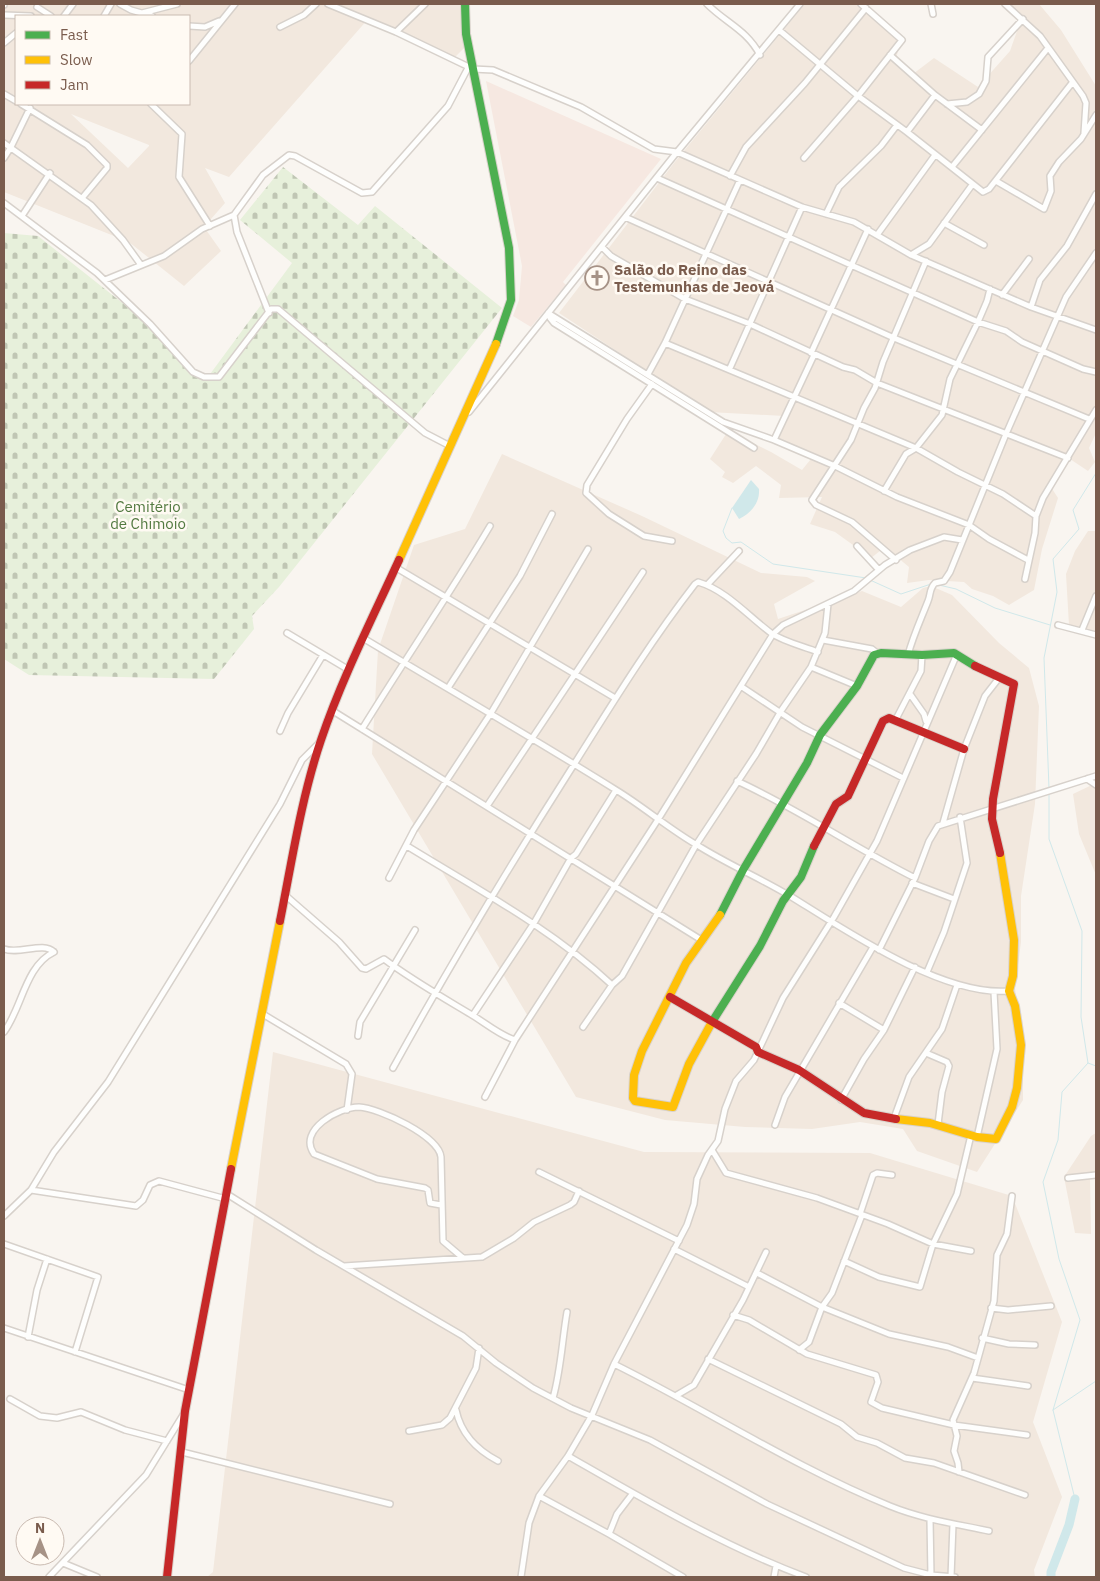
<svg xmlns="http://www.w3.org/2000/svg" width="1100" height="1581" viewBox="0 0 1100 1581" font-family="'IBM Plex Sans',sans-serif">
<defs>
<pattern id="cemetery-stones" width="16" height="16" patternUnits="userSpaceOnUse" patternTransform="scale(1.25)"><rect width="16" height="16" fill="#e7f0db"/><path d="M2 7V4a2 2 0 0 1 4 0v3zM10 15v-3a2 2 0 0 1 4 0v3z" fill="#c0c6b4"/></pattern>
</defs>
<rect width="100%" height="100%" fill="#f9f5f0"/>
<path fill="#f2e8de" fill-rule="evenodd" d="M4 4H461L464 48 455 57 369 18 229 177 205 168 225 203 204 227 221 251 184 286 129 242 4 192ZM16 16H189V104H39L35 106 30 104H16ZM71 114 149 145V146L128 168Z
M805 4H865L902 35 896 59 913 74 934 58 978 87 1010 51 1022 17 1004 4H1039L1061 30 1096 86V433L1089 448 1095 462 1088 471 1070 459 1051 487 1058 498 1042 549 1034 590 1009 605 993 596 972 589 964 582 929 580 907 583 909 567 885 547 871 558 835 532 810 524 822 497 779 498 781 485 756 466 733 483 722 477 725 472 710 459 728 431 771 452 802 470 815 454 777 438 784 416 709 412 559 313 674 163Z
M502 454 642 516 761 573 807 577 815 581 774 604 778 619 862 591 901 607 923 588 931 586 952 595 999 643 1029 668 1039 706 1035 804 1021 896V942L1015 988 1023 1040V1100L977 1172 917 1151 903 1129 860 1122 812 1129 745 1127 665 1120 576 1097 372 754 378 650 414 545 465 529Z
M1088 531H1096V634L1069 625 1066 574 1075 551Z
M1096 783V875L1079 834 1073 794Z
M273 1052 644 1152 870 1153 1012 1196 1062 1322 1033 1422 1062 1497 1034 1570 1035 1577H207L213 1572Z
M1096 1133V1178L1090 1179 1091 1234 1075 1233 1064 1177 1091 1136Z"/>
<path fill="#f6e8e1" d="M486 81 661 159 563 282 566 285 531 327 513 316 519 300 522 266Z"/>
<path fill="url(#cemetery-stones)" d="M283 167 358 225 375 206 502 308 279 587 252 616 254 629 214 679 29 675 4 659V233L38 236 125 305 205 381 292 263 240 220Z"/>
<path fill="#d0e8ea" d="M751 480 759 489C760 503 751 513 739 519L732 508Z"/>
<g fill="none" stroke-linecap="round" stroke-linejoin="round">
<path stroke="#d0e8ea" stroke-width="1" d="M732 508 723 531 726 538 732 543 741 542 773 564 866 578
M870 580 901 594 931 584
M939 585 956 589 995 608 1050 625
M1049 788 1044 658 1057 592 1053 559 1079 529 1073 510 1096 473
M1049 792V839L1082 931 1081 1017 1088 1063 1062 1092 1058 1140 1043 1182 1059 1259 1080 1320 1053 1410 1075 1499
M1088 1063 1096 1066
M1053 1410 1096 1381"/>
<path stroke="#d0e8ea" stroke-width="9" d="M1051 1577V1572L1069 1525 1075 1499"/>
<g stroke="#d7d1cb" stroke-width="8">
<path id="street" d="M120 4 131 10 152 16
M328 4 396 32 473 69 493 70 581 107 654 149 677 152 802 207 854 222 911 255 1031 307 1096 330
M707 4C726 23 747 30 760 55
M931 4 933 14
M1005 4 1040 36 1083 96 1086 103 1084 133
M4 5V4
M37 7 51 16
M142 13 177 4
M4 15 31 16
M64 16 73 4
M104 16 111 4
M189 26 205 27 219 21
M280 27 304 15 316 4
M779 30 858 96 907 132 983 192 989 189 1072 83
M396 32 425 4
M4 43 16 33
M890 55 935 95 982 130
M189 61 235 4
M4 94 16 101
M21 104 87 145 107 165V168L83 197
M151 104 182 134 179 177 210 226
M947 104 967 102 979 94 986 81 988 57 1023 19
M907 132 935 95
M4 143 91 205 123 240 141 265
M4 158 11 147 30 108
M804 158 858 96 902 40 861 4
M952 167 1048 48
M730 176 746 147 805 83 866 8
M657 178 978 322 1006 331 1022 342 1083 369 1096 372
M996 181 1044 209 1051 191 1050 176 1059 162 1081 139 1096 115
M4 203 97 273 150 324 193 372 204 377H219L271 309H278L425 433 450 446
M826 214 839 187 881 146 897 125
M234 215 237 232 269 313
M22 216 50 173
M625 217 894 338 1089 419
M944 223 984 245
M877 235 935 155
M602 247 611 256 685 299 750 324 843 367 855 370 877 383 1068 458
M911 255 929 244 972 185
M105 280 164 256 202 229 234 215 263 175 289 155 295 156 362 193 372 192 448 106 469 66
M1002 295 1029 259
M1031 307 1040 280 1067 246 1096 194
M548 313 723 422 774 440 835 466 897 497 969 525 989 539 1028 560
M551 315 550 318 554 323 754 448
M665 343 916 448 958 472 1003 494 1036 516
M811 353 868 229
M730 368 802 207
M648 374 665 343 740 180
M652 384 627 419 587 485 586 493 609 514 644 536 672 541
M469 412 677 152 800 4
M774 440 814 355
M884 491 906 454 916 448 942 415 950 379 978 322 987 301 990 289
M857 546 879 570
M896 560 852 522 816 505 812 500 851 440 864 408 875 388 883 362 926 261
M395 567 615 698
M1025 579 1035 533 1036 516 1043 498 1096 410
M707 585 739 551
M1058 625 1096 635
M1082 630 1096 596
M287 633 349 670
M363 638C448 689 533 738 616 790 644 807 669 829 697 845 727 864 760 878 790 896 845 930 943 997 1009 991
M823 640 872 649 877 653
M908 655C913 636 921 619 928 601 931 594 929 589 935 583L944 581 950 572 1006 434 1066 297 1096 253
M811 667 857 686
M742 687 802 727 903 778
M448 688 520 576 552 514
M910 694 924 714 926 721
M333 711 703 941
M895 721 921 671 922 655
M362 729C404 661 449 595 490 526
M280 731 288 713 323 655
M1087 779 1096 785
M737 781C798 809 855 848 915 878
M487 806 643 572
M943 823 964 749 985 696 999 678
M407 846C477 889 552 929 612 985
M389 878 414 830 491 713 588 549
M912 883 954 899
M285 895 339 942 362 968 366 969 384 959C412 980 442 997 472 1015 487 1024 499 1035 515 1040
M4 949C20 955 43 941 54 952
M879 950 915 878 929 841 938 826 1096 776
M927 972 944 932 967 863 960 817
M839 1003 884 1030
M261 1013 346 1064 352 1074 347 1110
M473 1015 534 923 571 858 576 854 616 790
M583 1027 612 985 622 976 696 845 756 754 781 711 811 667 825 633 828 604
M4 1032C22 1008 25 966 54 952
M358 1036 360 1022 415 930
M926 1053 947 1062 949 1066 942 1092 938 1124
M393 1068C450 965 510 865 573 766 612 704 650 642 695 584L698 582C726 590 748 616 771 633 784 642 803 646 818 652
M485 1097 515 1040 659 818 773 634 783 625 854 591 885 565 910 550 944 537 962 540
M841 1100 864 1059 884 1030 915 967
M894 1118 909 1077 942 1029 957 985
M775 1125 785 1097 873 947
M977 1137 997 1049 994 992
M712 1150 726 1173 817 1198 888 1224 933 1244 971 1251
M539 1172 679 1241
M1068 1178 1096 1175
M31 1190 136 1206 143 1200 150 1185 159 1181 226 1199
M227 1194 316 1250 463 1336 496 1363 533 1388 571 1408 650 1440 767 1504 904 1568 931 1575 955 1577
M441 1205 430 1203 428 1190 425 1188 377 1179 314 1154C297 1130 339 1107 359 1107 379 1108 439 1136 441 1157L443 1241 463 1258
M860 1214 873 1175 877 1173 892 1175
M4 1216 31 1190 54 1152 108 1082 280 804 302 760 319 743
M4 1244 98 1277 75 1352
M674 1249 749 1287
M844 1261 879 1277 920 1287 933 1244 957 1194 971 1135
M344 1266 482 1257 514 1238 534 1222 570 1205 574 1202 579 1191
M757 1273 822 1307 889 1334 948 1347 978 1358
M991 1308 1008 1310 1051 1306
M733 1315 749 1320 807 1354 876 1375 878 1382 871 1402 882 1408 954 1425 1027 1435
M4 1328 189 1390
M28 1337 37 1290 47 1259
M982 1338 1009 1344 1035 1345
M799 1350 809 1342 822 1307 832 1293 862 1215
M708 1359 841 1424 857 1437 877 1443 905 1458 934 1463 1025 1495
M614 1364C705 1409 796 1468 890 1506 922 1519 956 1524 989 1531
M972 1378 1028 1386
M677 1395 694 1385 743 1300 766 1252
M553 1398C561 1370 562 1341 567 1312
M10 1399 40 1416 57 1418 81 1412 125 1430 167 1441
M456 1410C461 1434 477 1450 498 1461
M409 1431 442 1425 450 1418 476 1368 479 1348
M182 1452 390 1504
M568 1456C645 1500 723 1546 806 1577
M959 1472 958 1463 954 1451 957 1436 953 1420 974 1373 994 1301 997 1255 1007 1234 1012 1196
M539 1496 609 1534 683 1577
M930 1519 931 1576
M609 1534 617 1514 633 1493
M63 1563 97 1577
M49 1577 146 1475 183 1415
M521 1577 529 1523 539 1496 568 1456 592 1415 614 1364 687 1225 694 1204 697 1179 708 1155 718 1141 725 1109 736 1081 754 1060 783 998 834 917 877 841 957 654
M774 1577 776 1566
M951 1577 953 1524"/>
</g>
<g stroke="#d9d2cb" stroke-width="10">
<path id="fast" d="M465 4 466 34 509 248 511 300 496 344
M720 915 743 870 807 763 820 735 857 686 874 655 881 653 922 655 954 653 975 666
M712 1022 760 946 783 901 801 877 814 846"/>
</g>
<g stroke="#d9d2cb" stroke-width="10">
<path id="slow" d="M399 560 496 344
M712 1022 689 1064 673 1107 635 1101 633 1098 634 1075 642 1051 686 963 720 915
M896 1119 930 1123 977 1137 996 1139 1012 1107 1017 1088 1021 1045 1015 1006 1009 991 1013 976 1014 940 1000 853
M231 1169 280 921"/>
</g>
<g stroke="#d9d2cb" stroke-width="10">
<path id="jam" d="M975 666 1014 684 993 799 992 819 1000 853
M814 846 836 804 848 796 883 721 889 718 964 749
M280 921C292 861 301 799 321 740 342 678 372 619 399 560
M670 997 756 1047 758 1052 799 1070 864 1113 896 1119
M167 1577 185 1411 231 1169"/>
</g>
<use href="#street" stroke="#fefefd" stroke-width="5"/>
<use href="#fast" stroke="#4caf50" stroke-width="8"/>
<use href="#slow" stroke="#ffc107" stroke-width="8"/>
<use href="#jam" stroke="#c62828" stroke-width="8"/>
</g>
<defs>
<g id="church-ring" transform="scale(1.25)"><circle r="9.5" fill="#fffaf3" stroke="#a69286" stroke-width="1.5"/><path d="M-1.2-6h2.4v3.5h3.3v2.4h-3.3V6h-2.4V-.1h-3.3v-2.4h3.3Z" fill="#a69286"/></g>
</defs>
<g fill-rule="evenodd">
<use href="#church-ring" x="597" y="278"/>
</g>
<g text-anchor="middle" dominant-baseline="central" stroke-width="5" stroke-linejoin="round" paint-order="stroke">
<g font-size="15" font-weight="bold" fill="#7a5c4d" stroke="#fffaf3" text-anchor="start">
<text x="614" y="269">Salão do Reino das<tspan x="614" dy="17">Testemunhas de Jeová</tspan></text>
</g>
<g font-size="15" fill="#537a41" stroke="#fffaf3">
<text x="148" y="506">Cemitério<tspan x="148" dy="17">de Chimoio</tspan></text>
</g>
</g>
<rect width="1100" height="1581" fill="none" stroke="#7a5c4d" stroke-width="10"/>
<rect x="15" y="15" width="175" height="90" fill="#fffaf3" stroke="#cabbb1"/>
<rect x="25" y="31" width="25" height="8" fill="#4caf50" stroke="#cabbb1"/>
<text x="60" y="40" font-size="15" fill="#7a5c4d">Fast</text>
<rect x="25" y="56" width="25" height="8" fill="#ffc107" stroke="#cabbb1"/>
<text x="60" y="65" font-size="15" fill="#7a5c4d">Slow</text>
<rect x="25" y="81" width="25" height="8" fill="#c62828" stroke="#cabbb1"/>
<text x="60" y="90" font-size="15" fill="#7a5c4d">Jam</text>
<g transform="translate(40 1541)"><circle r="24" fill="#fffaf3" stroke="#cabbb1"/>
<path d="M0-4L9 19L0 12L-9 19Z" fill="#a69286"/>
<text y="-8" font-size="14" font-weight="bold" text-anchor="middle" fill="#7a5c4d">N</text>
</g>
</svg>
